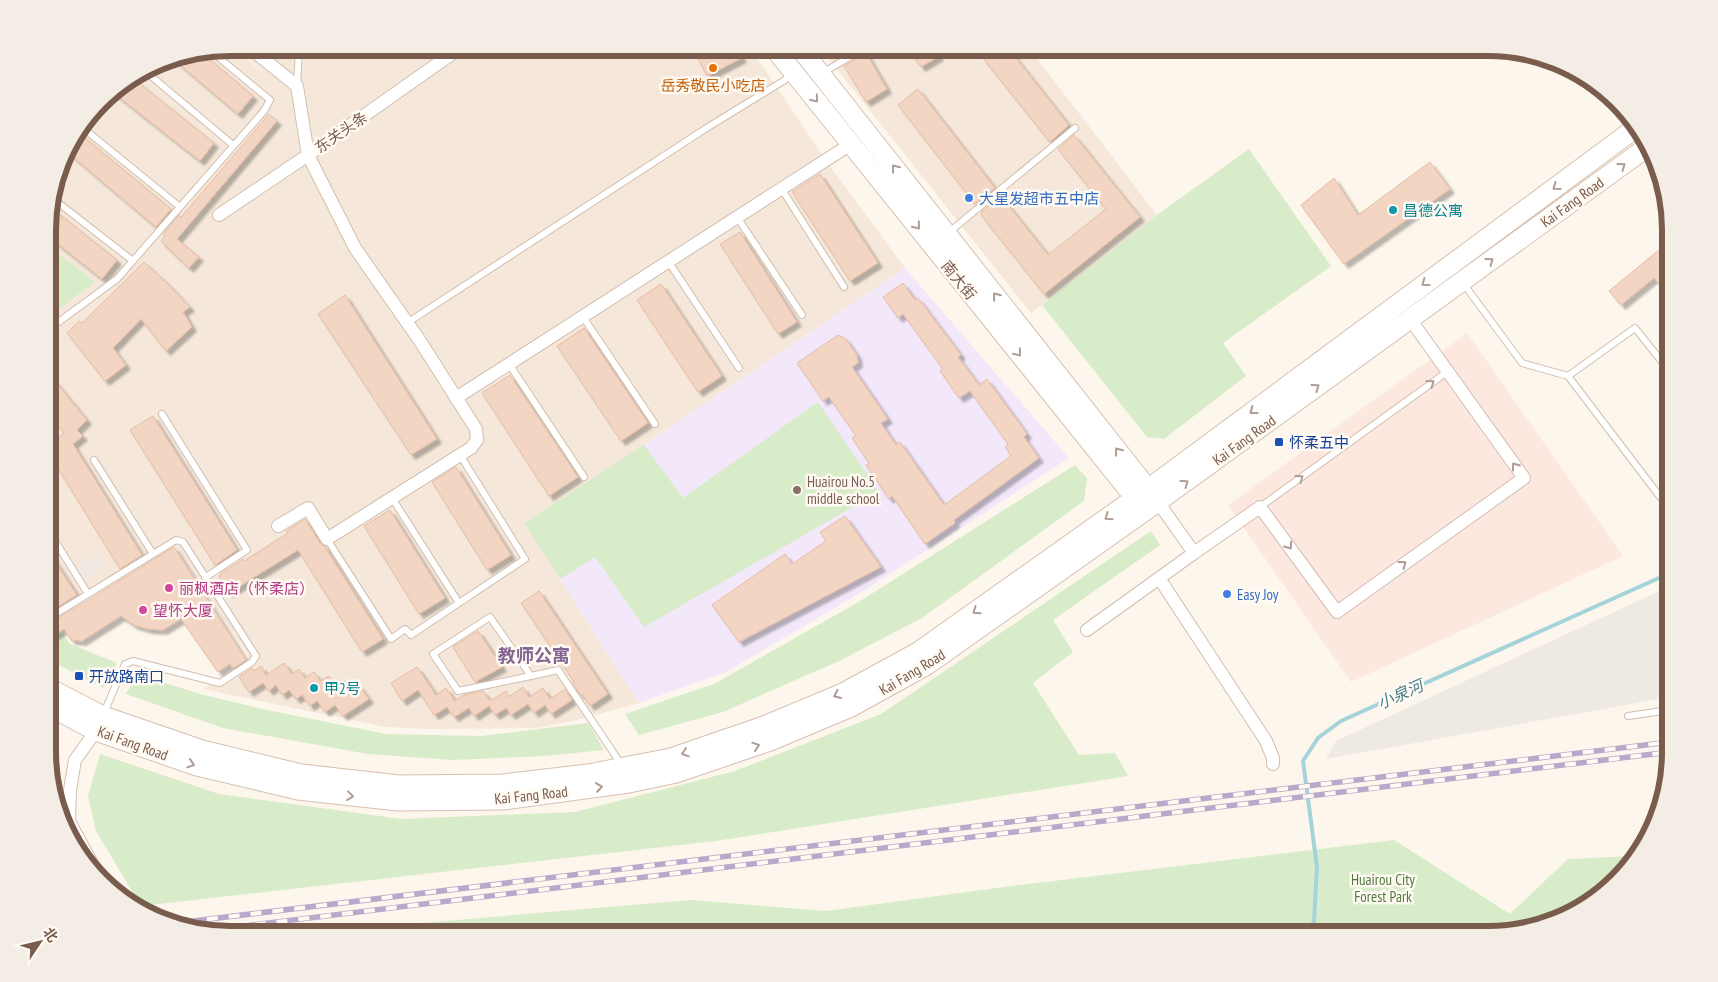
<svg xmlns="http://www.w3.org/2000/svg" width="1718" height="982" viewBox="0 0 1718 982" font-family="'PT Sans Narrow','Noto Sans SC',sans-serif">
<defs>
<filter id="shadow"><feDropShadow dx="4.5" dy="4.5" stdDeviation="1" flood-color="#0004"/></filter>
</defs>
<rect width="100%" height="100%" fill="#fdf6ec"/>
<path fill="#f5e8da" d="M230 48H234L265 75 238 48H750L827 162 905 268 644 445 524 523 639 703 573 721 536 728 432 729 385 727 203 689 249 659 247 653 174 547 49 622V207L66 149 110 93 161 61Z
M820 48H1029L1157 215 1031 313Z"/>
<path fill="#fde8e0" d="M1467 333 1623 556 1351 682 1228 505Z"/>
<path fill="#efe9e4" d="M97 555 104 567 87 578 79 566Z
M1670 586V697L1326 759 1336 741Z"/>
<path fill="#f3e8fa" d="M905 268 1069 458 867 589 726 672 639 703 524 523 644 445Z"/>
<path fill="#d8ecc9" d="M1249 149 1331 266 1223 343 1246 376 1164 439 1147 437 1042 305 1157 215Z
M49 246 95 282 49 316Z
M818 402 879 492 644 627 595 557 560 579 524 523 644 445 683 498Z
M1075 465 1087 478 1084 501 922 618 839 661 723 712 639 735 625 714 714 684 857 603Z
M1151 531 1160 545 1053 620 1073 652 1033 683 1079 755 1115 753 1128 776 716 841 141 906 96 831 88 796 100 754 219 794 401 819 575 812 735 771 881 714Z
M62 633 70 644 117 663 104 688 49 660V639Z
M137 674 200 694 262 709 386 734 480 736 588 723 604 750 545 756 453 760 368 754 223 728 126 694Z
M49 744 56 747 51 782 49 775Z
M1394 840 1510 914 1568 859 1633 856 1579 910 1500 934H293L690 900 826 911 1004 887Z"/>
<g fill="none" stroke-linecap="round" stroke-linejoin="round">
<path stroke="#a5d3da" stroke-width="4" d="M1308 934 1314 921 1317 867 1303 761 1318 738 1341 721 1670 573"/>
</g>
<path fill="#f3d5c3" stroke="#e6bba3" filter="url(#shadow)" d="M720 48H736L742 58 707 76 698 59Z
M908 48H933L939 56 921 67Z
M994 48H1008L1069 125 1051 141H1049L982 57Z
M202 53 253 96 238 114 173 59Z
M866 53 887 89 866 102 844 66Z
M133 78 214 143 200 161 115 94 122 85Z
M918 89 995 188 975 204 898 105Z
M269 114 277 121 177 239 199 257 189 268 161 241 165 236 163 234 179 215 181 217Z
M79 133 171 209 156 227 66 151Z
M1074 135 1140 217 1044 294 981 215 982 214 981 212 1001 196 1048 255 1106 209 1058 149Z
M1430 162 1450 189 1344 264 1301 205 1334 178 1358 215Z
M820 174 878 263 850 281 792 192Z
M49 206 117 260 102 279 49 237Z
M740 232 797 322 778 334 720 244Z
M1670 241V298L1654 278 1621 305 1609 291Z
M144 262 167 283 190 307 183 312 192 327 166 351 141 319 113 348 126 365 105 381 67 333 79 321 82 323Z
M903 283 915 300 918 298 961 355 958 357 979 385 987 379 1027 434 1024 437 1039 458 954 520 955 523 925 544 892 496 889 499 866 465 869 463 852 438 856 436 829 397 823 401 797 363 838 335 846 339 857 355 858 363 852 367 888 419 881 423 896 445 900 442 944 505 1011 456 1005 447 1008 444 970 391 959 398 940 371 943 369 903 314 898 318 883 297Z
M661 284 722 376 698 392 637 300Z
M345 295 437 439 411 455 318 314Z
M584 328 648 423 621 441 557 346Z
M49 374 87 420 77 430 83 436 73 444 142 555 120 569 49 454V445L64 433 49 414Z
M510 375 578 477 549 496 482 393Z
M153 416 237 550 215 565 130 430Z
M456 467 511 555 487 570 432 482Z
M390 510 445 598 419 614 364 526Z
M845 516 881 567 739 642 712 605 785 554 792 564 826 541 820 532Z
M305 519 320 543 325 547 383 639 362 652 298 550 229 593 219 576 221 575 220 574 243 559 244 561 288 533 286 531Z
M174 547 246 660 233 668 230 664 218 672 181 619 163 630 148 629 134 625 121 616 82 641 71 640 64 629 49 638V623L82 604Z
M49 552 77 595 49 612Z
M539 591 608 694 590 706 582 694 580 695 573 683 574 682 521 603Z
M478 631 502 667 475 682 453 647Z
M284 663 292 674 299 669 305 678 314 672 320 681 329 676 337 687 346 681 352 690 359 685 369 699 343 716 335 705 325 712 317 701 310 706 302 695 296 699 289 690 282 695 276 685 269 691 263 683 249 692 239 677 252 668 254 671 261 666 266 675Z
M417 667 436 695 446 688 455 701 464 695 483 691 490 701 506 691 509 697 523 687 529 697 543 688 550 699 565 689 572 700 551 714 545 705 534 713 528 704 511 715 506 708 495 715 489 706 474 716 469 708 454 717 447 707 434 715 418 690 402 701 391 683Z"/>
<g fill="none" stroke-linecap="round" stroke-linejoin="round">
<g stroke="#d1beb0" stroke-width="8">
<path id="service" d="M145 71 233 145
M822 73 865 48
M297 86 299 48
M83 128 180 207
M781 188 844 287
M52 198 133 261
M737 217 802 315
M948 233 1075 128
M668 261 739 368
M1463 283 1522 363 1568 376
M583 317 655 424
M407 323 705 129 793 75
M49 329 117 279 264 111 270 100 211 51
M509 364 584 477
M1670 372 1635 328 1568 376 1661 498 1670 493
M162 414 247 550 206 577
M49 431 52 434 49 436
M94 460 153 554
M1260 507 1447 372
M49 531 88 594
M327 539 391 639 405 629 411 635 459 603 392 498
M459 603 525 559 460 455
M49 618 176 540 183 542 256 656 252 662 220 683 133 661 125 664 103 715
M531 676 458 691 433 654 490 617 531 676 558 670 621 764
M1628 716 1670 710"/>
</g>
<g stroke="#d1beb0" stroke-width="14">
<path id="minor" d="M250 48 297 86 308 155 355 248 420 341 476 429 477 440 471 448 327 539 308 508 278 526
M219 215 308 155 460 48
M456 398 851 144
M1158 502 1194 553 1260 507 1337 612 1524 478 1410 319
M1159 578 1266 741 1273 758V764
M1087 630 1194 553
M95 869 69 821 70 790 75 760 96 731"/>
</g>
<g stroke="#d6c0b0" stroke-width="21">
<path id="secondary" d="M774 48 1143 508
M800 48 1155 498
M49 688 103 716 202 750 301 774 399 785 503 784 588 774 671 758 764 726 843 693 918 652 1148 489 1637 127
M49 706 96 731 197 766 298 790 398 801 503 800 629 783 676 773 770 741 851 707 927 665 1145 511 1646 148"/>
</g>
<use href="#service" stroke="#fff" stroke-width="6"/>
<use href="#minor" stroke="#fff" stroke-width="12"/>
<use href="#secondary" stroke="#fff" stroke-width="19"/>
<g stroke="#b9a8c9" stroke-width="5.5">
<path id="rail" d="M185 922 1670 742
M211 930 1670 752"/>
</g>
<use href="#rail" stroke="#fffaf3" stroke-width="4" stroke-dasharray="11" stroke-linecap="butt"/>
</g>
<defs><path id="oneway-chevron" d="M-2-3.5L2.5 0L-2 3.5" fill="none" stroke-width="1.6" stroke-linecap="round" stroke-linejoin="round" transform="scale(1.25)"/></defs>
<g stroke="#af9d94">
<use href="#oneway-chevron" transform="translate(815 99) rotate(51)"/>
<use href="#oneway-chevron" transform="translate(1622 166) rotate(-36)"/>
<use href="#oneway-chevron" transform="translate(895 168) rotate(-128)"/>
<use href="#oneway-chevron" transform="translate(1556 187) rotate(144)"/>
<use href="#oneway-chevron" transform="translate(917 226) rotate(51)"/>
<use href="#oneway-chevron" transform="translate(1490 261) rotate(-36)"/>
<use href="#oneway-chevron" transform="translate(1425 283) rotate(144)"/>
<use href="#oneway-chevron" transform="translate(996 296) rotate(-128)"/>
<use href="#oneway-chevron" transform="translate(1018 353) rotate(51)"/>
<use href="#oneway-chevron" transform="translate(1431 383) rotate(-36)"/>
<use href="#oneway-chevron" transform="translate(1316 387) rotate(-36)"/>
<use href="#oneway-chevron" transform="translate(1253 411) rotate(143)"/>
<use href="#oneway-chevron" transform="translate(1118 451) rotate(-128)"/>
<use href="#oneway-chevron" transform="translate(1515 466) rotate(-126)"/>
<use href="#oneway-chevron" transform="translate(1300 478) rotate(-36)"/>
<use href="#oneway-chevron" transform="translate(1185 483) rotate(-36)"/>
<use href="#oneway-chevron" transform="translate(1108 517) rotate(145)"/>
<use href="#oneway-chevron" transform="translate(1289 546) rotate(54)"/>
<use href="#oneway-chevron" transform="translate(1403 564) rotate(-36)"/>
<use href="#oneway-chevron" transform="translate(976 611) rotate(145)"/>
<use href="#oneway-chevron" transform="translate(837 695) rotate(156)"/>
<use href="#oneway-chevron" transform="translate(756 746) rotate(-19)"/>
<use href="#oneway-chevron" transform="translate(685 753) rotate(161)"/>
<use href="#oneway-chevron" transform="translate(191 764) rotate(18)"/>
<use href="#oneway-chevron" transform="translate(599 787) rotate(-8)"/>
<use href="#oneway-chevron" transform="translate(350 796) rotate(7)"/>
</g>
<circle fill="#e8710a" stroke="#fffaf3" stroke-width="2" cx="713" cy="68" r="5"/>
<g fill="#3f7fe0" stroke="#fffaf3" stroke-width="2">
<circle cx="969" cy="198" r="5"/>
<circle cx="1227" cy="594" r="5"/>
</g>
<g fill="#0f9aa8" stroke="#fffaf3" stroke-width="2">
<circle cx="1393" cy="210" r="5"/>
<circle cx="314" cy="688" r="5"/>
</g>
<g fill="#1a4fb4" stroke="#fffaf3" stroke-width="2">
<rect x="1274" y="437" width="10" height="10" rx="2.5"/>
<rect x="74" y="671" width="10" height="10" rx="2.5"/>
</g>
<circle fill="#8d6e63" stroke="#fffaf3" stroke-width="2" cx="797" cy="490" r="5"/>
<g fill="#d1479c" stroke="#fffaf3" stroke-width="2">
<circle cx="169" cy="588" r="5"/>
<circle cx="143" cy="610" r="5"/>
</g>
<g text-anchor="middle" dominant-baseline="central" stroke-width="5" stroke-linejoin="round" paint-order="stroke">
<g font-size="15" fill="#c56008" stroke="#fffaf3">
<text x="713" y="85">岳秀敬民小吃店</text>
</g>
<g font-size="15" fill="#7a5c4d" stroke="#fffaf3">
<text transform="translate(341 132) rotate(-35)">东关头条</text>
<text transform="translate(1572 202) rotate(-36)">Kai Fang Road</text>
<text transform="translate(959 280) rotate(51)">南大街</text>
<text transform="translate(1244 440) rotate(-36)">Kai Fang Road</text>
<text transform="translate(912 672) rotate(-31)">Kai Fang Road</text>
<text transform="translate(133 743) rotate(20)">Kai Fang Road</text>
<text transform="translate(531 795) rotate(-6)">Kai Fang Road</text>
</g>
<g font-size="15" fill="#366cbe" stroke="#fffaf3" text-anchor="start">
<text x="979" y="198">大星发超市五中店</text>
<text x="1237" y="594">Easy Joy</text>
</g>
<g font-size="15" fill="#0d838f" stroke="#fffaf3" text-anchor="start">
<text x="1403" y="210">昌德公寓</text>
<text x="324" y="688">甲2号</text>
</g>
<g font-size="15" fill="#164399" stroke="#fffaf3" text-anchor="start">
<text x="1289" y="442">怀柔五中</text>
<text x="89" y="676">开放路南口</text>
</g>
<g font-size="15" fill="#785e54" stroke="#fffaf3" text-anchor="start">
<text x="807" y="481">Huairou No.5<tspan x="807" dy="17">middle school</tspan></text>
</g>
<g font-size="15" fill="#b23c85" stroke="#fffaf3" text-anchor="start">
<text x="179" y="588">丽枫酒店（怀柔店）</text>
<text x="153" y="610">望怀大厦</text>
</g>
<g font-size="15" fill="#537a41" stroke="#fffaf3">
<text x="1383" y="879">Huairou City<tspan x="1383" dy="17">Forest Park</tspan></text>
</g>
<g font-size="16" font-style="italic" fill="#437c86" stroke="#fffaf3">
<text transform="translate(1400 694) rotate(-24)">小泉河</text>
</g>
<g font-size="18" font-weight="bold" fill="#846695" stroke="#fffaf3">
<text x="534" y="655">教师公寓</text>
</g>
</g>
<path d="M0 0H1718V982H0ZM230 56H1488A174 174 0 0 1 1662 230V752A174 174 0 0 1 1488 926H230A174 174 0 0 1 56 752V230A174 174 0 0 1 230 56Z" fill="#f4ede6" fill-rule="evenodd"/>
<path fill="none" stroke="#7a5c4d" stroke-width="6" d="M230 56H1488A174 174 0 0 1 1662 230V752A174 174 0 0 1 1488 926H230A174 174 0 0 1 56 752V230A174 174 0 0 1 230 56Z"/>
<g transform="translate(40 942) rotate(55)" stroke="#fffaf3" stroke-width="4" paint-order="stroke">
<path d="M0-4L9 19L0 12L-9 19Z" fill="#7a5c4d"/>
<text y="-8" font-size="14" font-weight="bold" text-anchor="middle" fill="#7a5c4d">北</text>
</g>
</svg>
